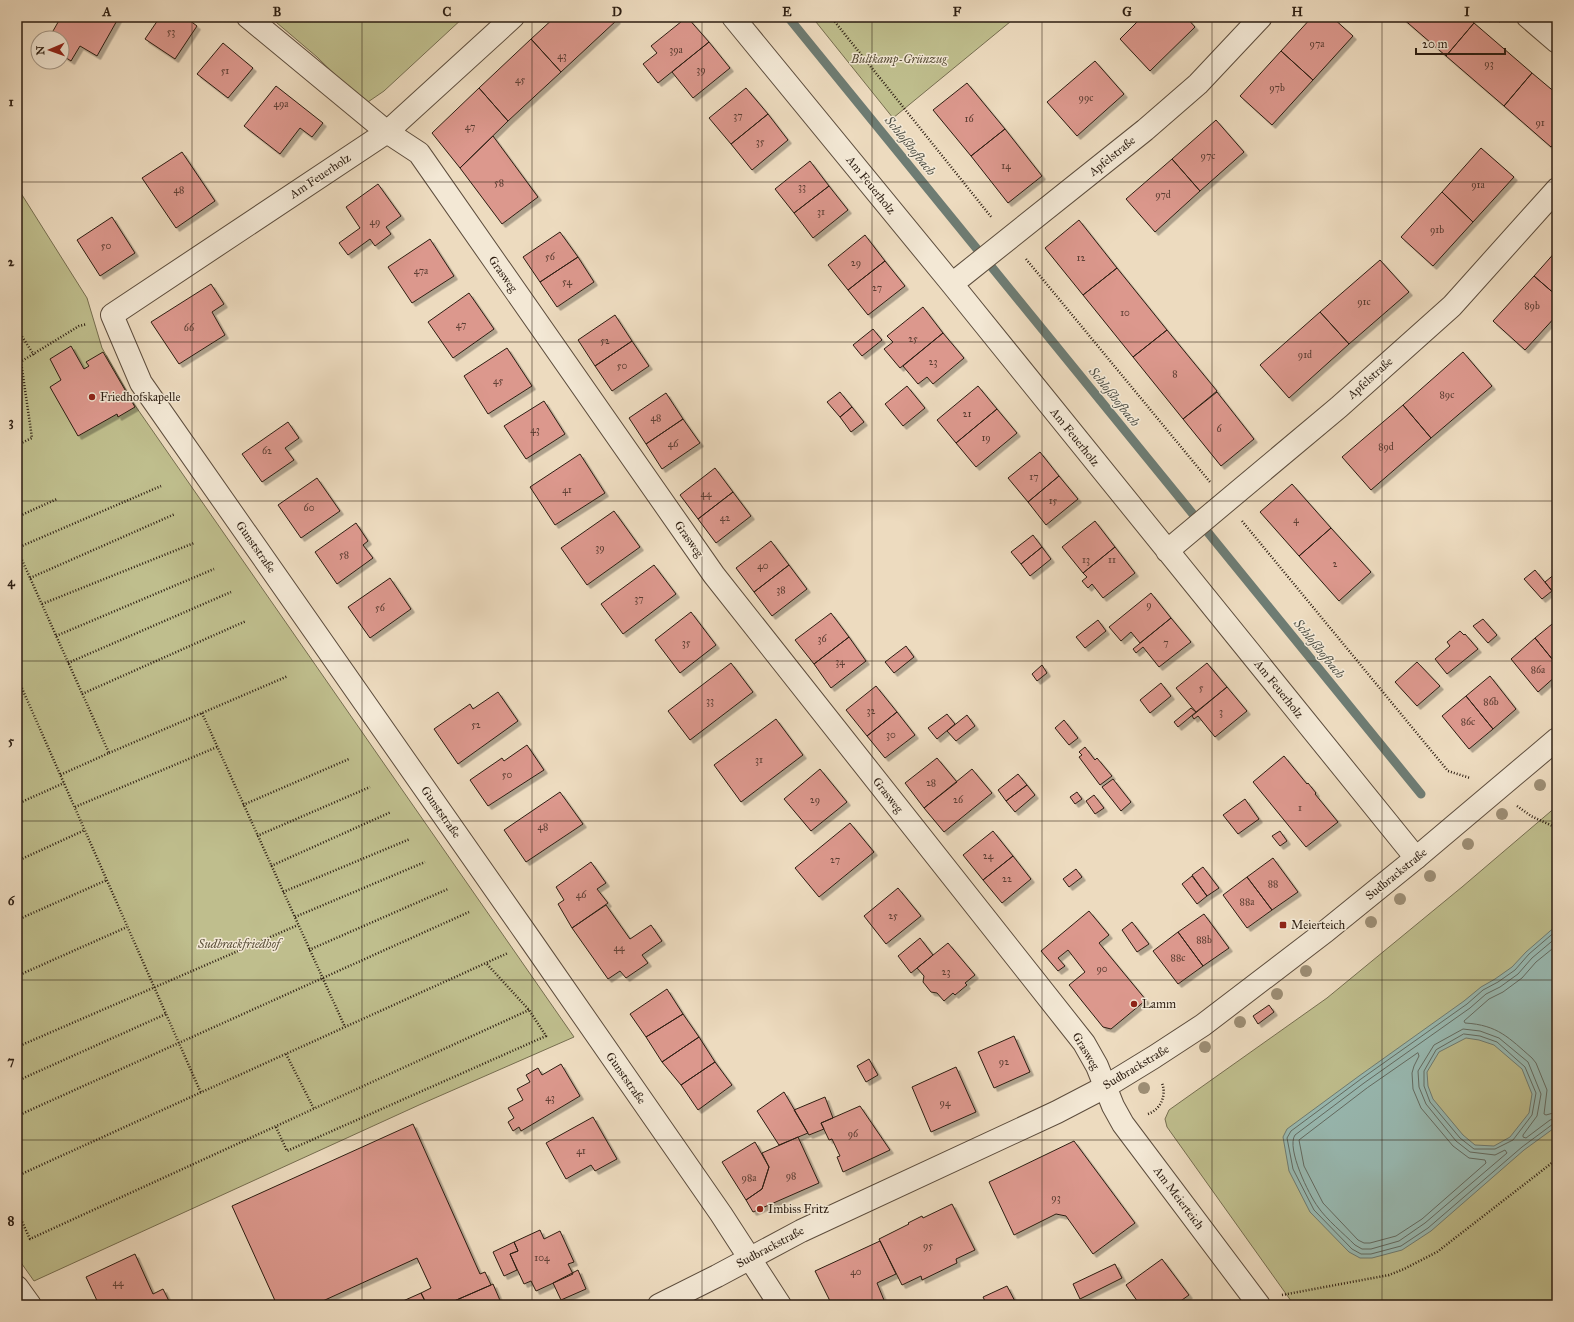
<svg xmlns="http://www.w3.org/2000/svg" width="1574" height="1322" viewBox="0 0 1574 1322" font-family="'IM FELL Great Primer',serif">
<defs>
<filter id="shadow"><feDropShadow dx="3.5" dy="3.5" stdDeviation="0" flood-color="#0004"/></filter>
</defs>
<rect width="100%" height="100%" fill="#eddbbf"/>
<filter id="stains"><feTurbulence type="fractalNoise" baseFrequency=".005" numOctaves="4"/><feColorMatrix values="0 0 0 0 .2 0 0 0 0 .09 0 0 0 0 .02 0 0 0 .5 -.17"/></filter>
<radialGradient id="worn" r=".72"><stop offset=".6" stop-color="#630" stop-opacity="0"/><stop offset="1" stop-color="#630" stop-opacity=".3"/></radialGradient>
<path fill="#bfbe8d" stroke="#766e50" d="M270 17H464L384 91 365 104 317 57Z
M812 17H1016L893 118Z
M17 187 87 298 102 348 134 404 574 1037 419 1105 34 1281 17 1257Z
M1557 806V1305H1294L1167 1127 1165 1119 1169 1110 1327 998 1462 887Z"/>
<path fill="#99bbb4" stroke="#6e7c73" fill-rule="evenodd" d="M1557 925V1126L1524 1150 1431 1231 1402 1250 1372 1258H1360L1349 1252 1310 1212 1289 1171 1283 1137 1287 1129 1359 1076 1464 1001 1481 987 1495 979 1512 967 1526 952ZM1466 1038 1479 1040 1494 1045 1522 1069 1532 1094 1529 1113 1510 1137 1494 1146 1475 1145 1463 1135 1433 1099 1428 1086 1427 1072 1439 1052Z"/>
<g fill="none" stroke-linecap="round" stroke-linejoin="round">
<path stroke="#636c63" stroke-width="1" d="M1557 930 1529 954 1515 970 1498 982 1483 990 1467 1004 1361 1079 1291 1131 1287 1138 1293 1169 1314 1210 1352 1249 1361 1254H1371L1401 1246 1428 1228 1522 1147 1553 1124 1557 1123
M1557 937 1532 958 1518 974 1500 987 1486 994 1470 1008 1364 1083 1295 1135C1286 1148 1309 1195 1318 1207 1327 1220 1343 1233 1355 1245L1362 1249H1371L1399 1241 1425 1223 1507 1153 1505 1150 1495 1155 1470 1152 1456 1141 1426 1104 1419 1087 1418 1071 1434 1045 1463 1029 1480 1031 1499 1038 1528 1062 1541 1094 1537 1116 1523 1135V1137L1526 1138 1550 1120 1557 1118
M1557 945 1536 962 1522 978 1503 992 1489 999 1464 1021 1465 1023C1498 1025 1509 1038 1532 1058L1536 1063 1547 1090 1544 1114 1546 1115 1557 1112
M1464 1034 1480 1036 1497 1042 1525 1067 1536 1093 1532 1115 1513 1140 1495 1149H1474L1460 1138 1430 1102 1424 1086V1071L1436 1050Z
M1418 1053 1419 1056 1414 1066 1412 1073 1413 1089 1421 1108 1453 1146 1469 1158 1485 1160 1486 1163 1422 1219 1396 1236 1370 1243H1364L1358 1240 1323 1203 1304 1166 1299 1140 1367 1088Z"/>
<path stroke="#6e7c73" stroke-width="9" d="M788 17 1421 794"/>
</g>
<path fill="#dc988d" stroke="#2d1e12" filter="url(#shadow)" d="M61 17H119L97 56 80 46 71 61 62 55V38H49Z
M160 17H185L197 26 175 59 145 39Z
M555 17H615L617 20 561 72 531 39Z
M687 17 709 42 658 83 643 64 657 53 651 46Z
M1142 17H1186L1195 27 1150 71 1120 39Z
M1312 17H1332L1353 36 1313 80 1281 51Z
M1401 17H1468L1474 23 1446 56Z
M1474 23 1532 73 1504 106 1446 56Z
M531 39 561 72 508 121 479 88Z
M709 42 730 68 693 98 672 72Z
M223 43 253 68 228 98 197 74Z
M1281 51 1313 80 1272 125 1240 96Z
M1095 61 1124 94 1077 136 1047 102Z
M1532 73 1557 94V140L1551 147 1504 106Z
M967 83 1005 129 971 156 933 110Z
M276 86 323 123 312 137 300 128 280 154 244 126Z
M479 88 508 121 460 168 432 133Z
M746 88 768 114 731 144 709 118Z
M768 114 788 140 752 170 731 144Z
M1216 120 1244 152 1200 191 1172 159Z
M1005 129 1042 176 1008 203 971 156Z
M493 136 538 197 502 224 460 168Z
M1481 148 1514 177 1473 222 1442 192Z
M182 152 215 201 176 228 142 178Z
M1172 159 1200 191 1155 232 1126 199Z
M810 161 829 186 794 213 775 189Z
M378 184 401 216 386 227 391 234 375 246 370 239 348 255 339 243 360 228 346 207Z
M829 186 848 210 813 238 794 213Z
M1442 192 1473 222 1433 266 1401 237Z
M112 217 135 253 100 276 77 240Z
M1079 220 1117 268 1083 295 1045 248Z
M560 232 578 257 540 282 523 257Z
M865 235 885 261 848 290 828 265Z
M430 239 454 276 412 303 388 267Z
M1557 250V296L1534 276Z
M578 257 594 282 557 307 540 282Z
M1380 260 1409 292 1349 344 1320 312Z
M885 261 905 286 868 315 848 290Z
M1117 268 1167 330 1133 357 1083 295Z
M1534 276 1557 296V315L1525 350 1493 321Z
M211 284 224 304 212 312 225 335 179 364 151 322Z
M469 293 494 329 453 358 428 322Z
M923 307 943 333 900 368 884 349 893 342 887 336Z
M1320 312 1349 344 1289 398 1260 365Z
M615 315 632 341 595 366 578 340Z
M873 329 882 340 862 356 853 345Z
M1167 330 1217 391 1183 419 1133 357Z
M943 333 964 358 933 384 927 377 918 384 903 366Z
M632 341 649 366 612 391 595 366Z
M71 346 84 369 89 366 86 362 103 352 135 407 118 417 117 414 78 436 50 387 61 380 50 359Z
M507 348 532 386 488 414 464 376Z
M1463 352 1492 386 1431 438 1403 405Z
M907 386 925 408 903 426 885 404Z
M978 386 997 409 956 443 937 420Z
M840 392 852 407 840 417 827 402Z
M1217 392 1254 439 1221 466 1183 419Z
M666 393 683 419 646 444 629 418Z
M544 401 565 434 526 459 504 426Z
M1403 405 1431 438 1371 490 1342 457Z
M852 407 864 422 851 432 840 417Z
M997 409 1017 433 976 467 956 443Z
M683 419 700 443 662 469 646 444Z
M288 422 299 438 285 448 294 460 262 482 242 454Z
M1040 452 1059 476 1028 502 1008 478Z
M580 454 605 493 555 525 530 487Z
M715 468 733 492 698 519 680 495Z
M1059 476 1078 499 1046 525 1028 502Z
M317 478 340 511 301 538 278 505Z
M1292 484 1331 528 1299 556 1260 512Z
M733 492 751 516 716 543 698 519Z
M614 511 640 547 587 585 561 548Z
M1095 521 1115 547 1083 573 1062 547Z
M356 523 368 541 363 545 373 558 337 584 315 552Z
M1331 528 1371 572 1339 601 1299 556Z
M1033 535 1042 547 1021 564 1011 552Z
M771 541 789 565 754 592 736 568Z
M1042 547 1051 559 1030 576 1021 564Z
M1115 547 1135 573 1103 598 1092 584 1088 588 1082 581 1087 577 1083 573Z
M654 565 676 594 623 634 601 604Z
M789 565 807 589 772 616 754 592Z
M1535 570 1552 591 1542 599 1524 579Z
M1556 573 1557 574V597L1545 582Z
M390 578 411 609 370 638 348 607Z
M1151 593 1171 618 1140 643 1131 632 1121 641 1109 627Z
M691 612 716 645 680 673 655 640Z
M831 613 849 637 814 664 795 640Z
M1171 618 1191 642 1159 667 1143 647 1136 653 1133 649Z
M1483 619 1497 635 1488 643 1473 626Z
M1098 620 1106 631 1085 648 1076 637Z
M1557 620V665L1535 638Z
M1460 631 1464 635 1465 634 1478 649 1447 674 1435 659 1450 646 1447 642Z
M849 637 866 661 831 688 814 664Z
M1535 638 1557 665V675L1538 692 1511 659Z
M906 646 914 657 894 673 885 662Z
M1417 662 1440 686 1417 706 1395 682Z
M731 663 753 692 690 740 668 711Z
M1207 663 1227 687 1196 712 1176 688Z
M1042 665 1047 673 1037 681 1032 674Z
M1490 676 1516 709 1493 729 1466 696Z
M1161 683 1171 696 1150 713 1140 700Z
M876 686 897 712 867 736 846 710Z
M1227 687 1247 711 1215 737 1198 716 1194 719 1192 716Z
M498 692 518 721 458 764 434 729 470 704 473 709Z
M1466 696 1493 729 1469 749 1442 716Z
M1191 708 1196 712 1178 727 1174 722Z
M897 712 915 735 885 758 867 736Z
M947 714 955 724 937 739 928 728Z
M967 715 975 726 956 741 947 731Z
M776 719 803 755 741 802 714 765Z
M1064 720 1078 738 1069 745 1055 728Z
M527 745 544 770 488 806 470 780 502 758 504 761Z
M1085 747 1095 760 1097 758 1112 776 1100 785 1079 757 1082 755 1079 752Z
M1284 756 1307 784 1308 783 1316 793 1315 794 1338 822 1306 847 1253 782Z
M937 758 957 782 924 808 905 783Z
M820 769 847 802 811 831 784 799Z
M972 769 992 793 944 832 924 808Z
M1018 774 1027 785 1006 801 998 790Z
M1113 779 1131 802 1121 811 1102 787Z
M1027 785 1035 795 1015 812 1006 801Z
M560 792 583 824 526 862 504 830Z
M1077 792 1082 799 1075 804 1070 797Z
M1094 795 1104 808 1095 814 1086 801Z
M1245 799 1259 819 1238 834 1223 815Z
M850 823 874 852 819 897 795 868Z
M993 831 1013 856 983 880 963 855Z
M1280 831 1287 841 1280 846 1272 836Z
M1013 856 1031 879 1002 903 983 880Z
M1273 858 1298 892 1272 910 1247 877Z
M591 862 606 883 597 889 608 903 572 928 558 904 564 900 556 887Z
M1203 867 1219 888 1207 896 1192 875Z
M1076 869 1082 877 1069 887 1063 879Z
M1192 876 1207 896 1197 904 1182 884Z
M1247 877 1272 910 1247 928 1223 895Z
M898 888 921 916 886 944 864 916Z
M606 905 630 939 651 925 662 941 642 955 648 963 626 978 620 971 608 979 572 928Z
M1089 911 1109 935 1099 943 1146 1000 1111 1029 1103 1027 1069 985 1085 972 1068 950 1058 958 1065 966 1058 971 1041 951Z
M1204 914 1229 948 1203 966 1178 932Z
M1132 922 1149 944 1137 952 1122 930Z
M1178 932 1203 966 1178 984 1153 951Z
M920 938 933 955 911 973 898 956Z
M948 943 975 975 965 983 967 985 955 995 953 993 944 1001 937 993 931 992 923 982 924 976 917 968Z
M667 989 683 1014 646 1037 630 1014Z
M1269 1005 1274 1012 1258 1024 1253 1016Z
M683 1014 699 1037 662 1062 646 1037Z
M1014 1036 1030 1072 994 1088 978 1052Z
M699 1037 715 1062 681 1085 662 1062Z
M869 1059 878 1075 866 1082 857 1066Z
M715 1062 732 1085 698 1110 681 1085Z
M561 1064 580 1096 521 1131 519 1127 513 1131 508 1122 514 1118 508 1108 523 1100 517 1089 530 1082 526 1075 538 1068 542 1075Z
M956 1067 976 1112 931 1132 912 1087Z
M784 1092 808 1133 779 1145 757 1111Z
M825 1097 833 1118 821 1123 824 1129 809 1135 794 1110Z
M860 1106 890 1150 843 1172 837 1157 840 1156 832 1139 829 1140 821 1123Z
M593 1117 617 1159 595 1171 591 1165 566 1179 546 1143Z
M413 1124 480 1274 485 1272 491 1285 445 1305H427L421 1293 431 1288 417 1258 314 1305H277L232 1206Z
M798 1137 819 1183 753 1212 746 1200 762 1189 769 1167 762 1153Z
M1074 1141 1135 1223 1093 1254 1066 1216 1056 1214 1014 1235 989 1182Z
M755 1142 769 1167 762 1189 746 1200 722 1162Z
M952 1204 975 1250 956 1259 957 1263 922 1280 921 1276 902 1285 879 1239 909 1224 908 1223 922 1216 923 1218Z
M540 1230 544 1239 560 1231 574 1262 568 1264 573 1274 536 1291 531 1281 524 1284 510 1254 518 1251 514 1242Z
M880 1241 896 1274 877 1283 886 1305H832L815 1271Z
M514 1242 518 1251 510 1254 517 1270 504 1276 493 1252Z
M135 1254 153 1294 163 1289 171 1305H99L86 1277Z
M1162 1259 1189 1295 1175 1305H1149L1146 1302 1140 1305 1126 1285Z
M1115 1264 1122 1278 1080 1299 1073 1284Z
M578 1270 586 1289 561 1300 553 1283Z
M493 1284 502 1305H445L491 1285Z
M1007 1286 1017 1305H987L983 1297Z
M421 1293 427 1305H394Z"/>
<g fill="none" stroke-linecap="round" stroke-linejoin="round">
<g stroke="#5d4d3d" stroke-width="24">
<path id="minor" d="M248 17 387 132 419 153 714 575 1084 1043 1097 1066 1113 1106 1123 1124 1259 1305
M513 17 387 132 112 315 141 383 532 942 721 1214 780 1305
M733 17 952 284 1416 858
M952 284 1145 130 1198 84 1261 17
M1167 551 1339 407 1452 306 1557 189
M17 1287 30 1305"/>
</g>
<g stroke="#5d4d3d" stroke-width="24">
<path id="tertiary" d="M1528 17 1557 42
M659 1305 717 1276 801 1231 1057 1112 1105 1087 1154 1057 1203 1025 1326 931 1416 858 1557 739"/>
</g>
<path stroke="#2d1e12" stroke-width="2.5" stroke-dasharray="1 2" stroke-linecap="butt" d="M831 17 992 218
M1495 17 1501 22
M1026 259 1210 482
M17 329 34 355
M17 364 79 326 87 324
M17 445 32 438 21 362
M17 517 57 499
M1242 521 1448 771 1470 778
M17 548 161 486
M17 549 109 753 60 775
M30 578 175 514
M42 604 194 543
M56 636 214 569
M68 663 231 592
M17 677 201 1093
M82 694 246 621
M202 713 345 1027
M109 753 288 676
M17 804 64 783
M243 805 349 759
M1517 806 1531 816 1557 828
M75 807 217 747
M257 836 370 787
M17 861 85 830
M271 866 391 812
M283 892 410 839
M295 917 425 862
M17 920 107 880
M309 950 448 889
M17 976 127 927
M17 1047 298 925
M286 1054 314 1109
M17 1081 166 1014
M1148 1114C1160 1110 1167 1096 1162 1083
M17 1116 469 912
M276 1127 287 1151 546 1036 529 1010 486 963
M17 1176 508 953
M17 1211 30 1239 529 1010
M1282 1295 1389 1275 1404 1269 1437 1252 1557 1159"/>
<use href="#minor" stroke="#f3e8d5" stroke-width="22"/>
<use href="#tertiary" stroke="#f3e8d5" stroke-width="22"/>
</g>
<g fill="#9c8d74">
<circle cx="1540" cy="785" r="6"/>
<circle cx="1502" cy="814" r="6"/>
<circle cx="1468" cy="844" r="6"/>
<circle cx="1430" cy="876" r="6"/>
<circle cx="1400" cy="899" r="6"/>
<circle cx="1371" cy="922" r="6"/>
<circle cx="1306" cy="971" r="6"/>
<circle cx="1277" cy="994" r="6"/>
<circle cx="1240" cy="1022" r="6"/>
<circle cx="1205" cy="1047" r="6"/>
<circle cx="1144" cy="1088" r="6"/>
</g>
<path fill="none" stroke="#2d1e12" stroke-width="1" stroke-opacity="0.55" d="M192 17V1305M362 17V1305M532 17V1305M702 17V1305M872 17V1305M1042 17V1305M1212 17V1305M1382 17V1305M17 182H1557M17 342H1557M17 501H1557M17 661H1557M17 821H1557M17 980H1557M17 1140H1557"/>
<g fill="#8f2418" stroke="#f3e8d5" stroke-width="1.5">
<circle cx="92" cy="397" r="4"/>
<rect x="1279" y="921" width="8" height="8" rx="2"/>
<circle cx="1134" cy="1004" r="4"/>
<circle cx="760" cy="1209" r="4"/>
</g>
<g text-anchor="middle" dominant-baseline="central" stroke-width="3" stroke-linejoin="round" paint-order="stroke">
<g font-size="10" fill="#593c31">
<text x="171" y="32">53</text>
<text x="1317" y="44">97a</text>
<text x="676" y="50">39a</text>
<text x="562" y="56">43</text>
<text x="1489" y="64">93</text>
<text x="701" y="70">39</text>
<text x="225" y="71">51</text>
<text x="520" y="80">45</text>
<text x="1277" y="88">97b</text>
<text x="1086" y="98">99c</text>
<text x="281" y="104">49a</text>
<text x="738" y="116">37</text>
<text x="969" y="119">16</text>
<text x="1540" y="123">91</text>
<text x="470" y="127">47</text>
<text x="760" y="142">35</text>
<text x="1208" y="156">97c</text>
<text x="1006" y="166">14</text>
<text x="499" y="183">58</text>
<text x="1478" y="185">91a</text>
<text x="802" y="187">33</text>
<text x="179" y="190">48</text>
<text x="1163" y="195">97d</text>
<text x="821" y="212">31</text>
<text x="375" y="222">49</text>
<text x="1437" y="230">91b</text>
<text x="106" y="246">50</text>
<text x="550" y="257">56</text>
<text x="1081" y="258">12</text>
<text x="856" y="263">29</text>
<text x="421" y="271">47a</text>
<text x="567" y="282">54</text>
<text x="877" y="288">27</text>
<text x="1364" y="302">91c</text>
<text x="1532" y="306">89b</text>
<text x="1125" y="313">10</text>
<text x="461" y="325">47</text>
<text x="189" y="328">66</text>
<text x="913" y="339">25</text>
<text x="605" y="341">52</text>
<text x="1305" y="355">91d</text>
<text x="933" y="362">23</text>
<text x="622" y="366">50</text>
<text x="1175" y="374">8</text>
<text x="498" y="381">45</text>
<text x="1447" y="395">89c</text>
<text x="967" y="414">21</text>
<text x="656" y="418">48</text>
<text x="1219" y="429">6</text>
<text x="535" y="430">43</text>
<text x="986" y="438">19</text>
<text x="673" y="444">46</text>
<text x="1386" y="447">89d</text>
<text x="267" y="451">62</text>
<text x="1034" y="477">17</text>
<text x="567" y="490">41</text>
<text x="706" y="494">44</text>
<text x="1053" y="501">15</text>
<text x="309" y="508">60</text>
<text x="725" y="518">42</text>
<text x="1296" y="520">4</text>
<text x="600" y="548">39</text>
<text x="344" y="555">58</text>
<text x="1086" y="560">13</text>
<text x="1112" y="560">11</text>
<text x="1335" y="564">2</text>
<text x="763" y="566">40</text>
<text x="781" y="590">38</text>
<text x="639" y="599">37</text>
<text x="1149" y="605">9</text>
<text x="380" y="608">56</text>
<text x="822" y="639">36</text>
<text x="686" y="643">35</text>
<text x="1166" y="643">7</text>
<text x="840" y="662">34</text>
<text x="1538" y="670">86a</text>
<text x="1201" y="688">5</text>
<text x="710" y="701">33</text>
<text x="1491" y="702">86b</text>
<text x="871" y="711">32</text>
<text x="1221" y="712">3</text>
<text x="1468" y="722">86c</text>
<text x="476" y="725">52</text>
<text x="891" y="735">30</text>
<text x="759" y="760">31</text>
<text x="507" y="775">50</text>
<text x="931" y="783">28</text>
<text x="815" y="800">29</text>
<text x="958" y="800">26</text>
<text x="1300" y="808">1</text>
<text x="543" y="827">48</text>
<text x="988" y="856">24</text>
<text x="835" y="860">27</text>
<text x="1007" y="879">22</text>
<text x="1273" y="884">88</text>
<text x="581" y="895">46</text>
<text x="1247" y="902">88a</text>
<text x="893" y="916">25</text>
<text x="1204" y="940">88b</text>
<text x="619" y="948">44</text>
<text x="1178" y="958">88c</text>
<text x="1102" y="969">90</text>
<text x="946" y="972">23</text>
<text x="1004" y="1062">92</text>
<text x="550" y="1098">43</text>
<text x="945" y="1103">94</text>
<text x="853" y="1134">96</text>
<text x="581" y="1151">41</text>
<text x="791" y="1176">98</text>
<text x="749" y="1178">98a</text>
<text x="1056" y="1198">93</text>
<text x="928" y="1246">95</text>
<text x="542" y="1258">104</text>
<text x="856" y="1272">40</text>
<text x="118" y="1283">44</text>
</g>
<g font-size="12" font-style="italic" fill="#594e37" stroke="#f3e8d5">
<text x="899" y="59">Bultkamp-Grünzug</text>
<text x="239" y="944">Sudbrackfriedhof</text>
</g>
<g font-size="12" fill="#2d1e12" stroke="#f3e8d5">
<text transform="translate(1112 156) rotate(-39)">Apfelstraße</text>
<text transform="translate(320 176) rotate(-34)">Am Feuerholz</text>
<text transform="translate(871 185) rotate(51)">Am Feuerholz</text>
<text transform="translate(503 274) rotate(55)">Grasweg</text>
<text transform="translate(1370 378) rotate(-42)">Apfelstraße</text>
<text transform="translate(1075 437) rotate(51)">Am Feuerholz</text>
<text transform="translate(689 539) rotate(55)">Grasweg</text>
<text transform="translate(256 547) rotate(55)">Gunststraße</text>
<text transform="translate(1279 689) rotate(51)">Am Feuerholz</text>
<text transform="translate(888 795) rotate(52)">Grasweg</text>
<text transform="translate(441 812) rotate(55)">Gunststraße</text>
<text transform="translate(1396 874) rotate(-39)">Sudbrackstraße</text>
<text transform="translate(1086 1051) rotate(59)">Grasweg</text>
<text transform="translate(1136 1067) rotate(-31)">Sudbrackstraße</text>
<text transform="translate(626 1078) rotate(55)">Gunststraße</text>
<text transform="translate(1179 1198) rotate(53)">Am Meierteich</text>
<text transform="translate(770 1247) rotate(-28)">Sudbrackstraße</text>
</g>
<g font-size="12" fill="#2d1e12" stroke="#f3e8d5" text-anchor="start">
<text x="100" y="397">Friedhofskapelle</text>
<text x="1291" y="925">Meierteich</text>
<text x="1142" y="1004">Lamm</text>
<text x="768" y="1209">Imbiss Fritz</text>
</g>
<g font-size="13" font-style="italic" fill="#4d4d43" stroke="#f3e8d5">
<text transform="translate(910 146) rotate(51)">Schloßhofbach</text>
<text transform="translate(1114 397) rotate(51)">Schloßhofbach</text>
<text transform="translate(1319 649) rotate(51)">Schloßhofbach</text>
</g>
</g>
<rect width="1574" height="1322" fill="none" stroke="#eddbbf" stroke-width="44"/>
<g transform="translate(50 50) rotate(268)"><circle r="19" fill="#f3e8d5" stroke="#a49787"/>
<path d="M0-3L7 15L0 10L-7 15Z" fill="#8f2418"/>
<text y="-6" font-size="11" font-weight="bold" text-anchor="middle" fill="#2d1e12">N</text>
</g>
<path d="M1416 48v6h89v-6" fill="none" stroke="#2d1e12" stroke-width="2"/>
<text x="1422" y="48" font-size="12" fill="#2d1e12" stroke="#f3e8d5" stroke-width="3" paint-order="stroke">20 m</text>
<rect x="22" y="22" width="1530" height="1278" fill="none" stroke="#2d1e12" stroke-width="1.5"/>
<g font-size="13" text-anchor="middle" font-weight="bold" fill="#2d1e12">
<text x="107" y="16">A</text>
<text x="277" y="16">B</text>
<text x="447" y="16">C</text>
<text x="617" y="16">D</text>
<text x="787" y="16">E</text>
<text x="957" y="16">F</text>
<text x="1127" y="16">G</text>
<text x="1297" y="16">H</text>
<text x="1467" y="16">I</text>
<text x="11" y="106">1</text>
<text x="11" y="266">2</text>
<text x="11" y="426">3</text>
<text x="11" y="586">4</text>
<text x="11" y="745">5</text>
<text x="11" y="905">6</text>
<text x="11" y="1065">7</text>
<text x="11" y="1225">8</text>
</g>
<rect width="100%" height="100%" filter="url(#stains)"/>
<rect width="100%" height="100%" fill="url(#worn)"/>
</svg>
